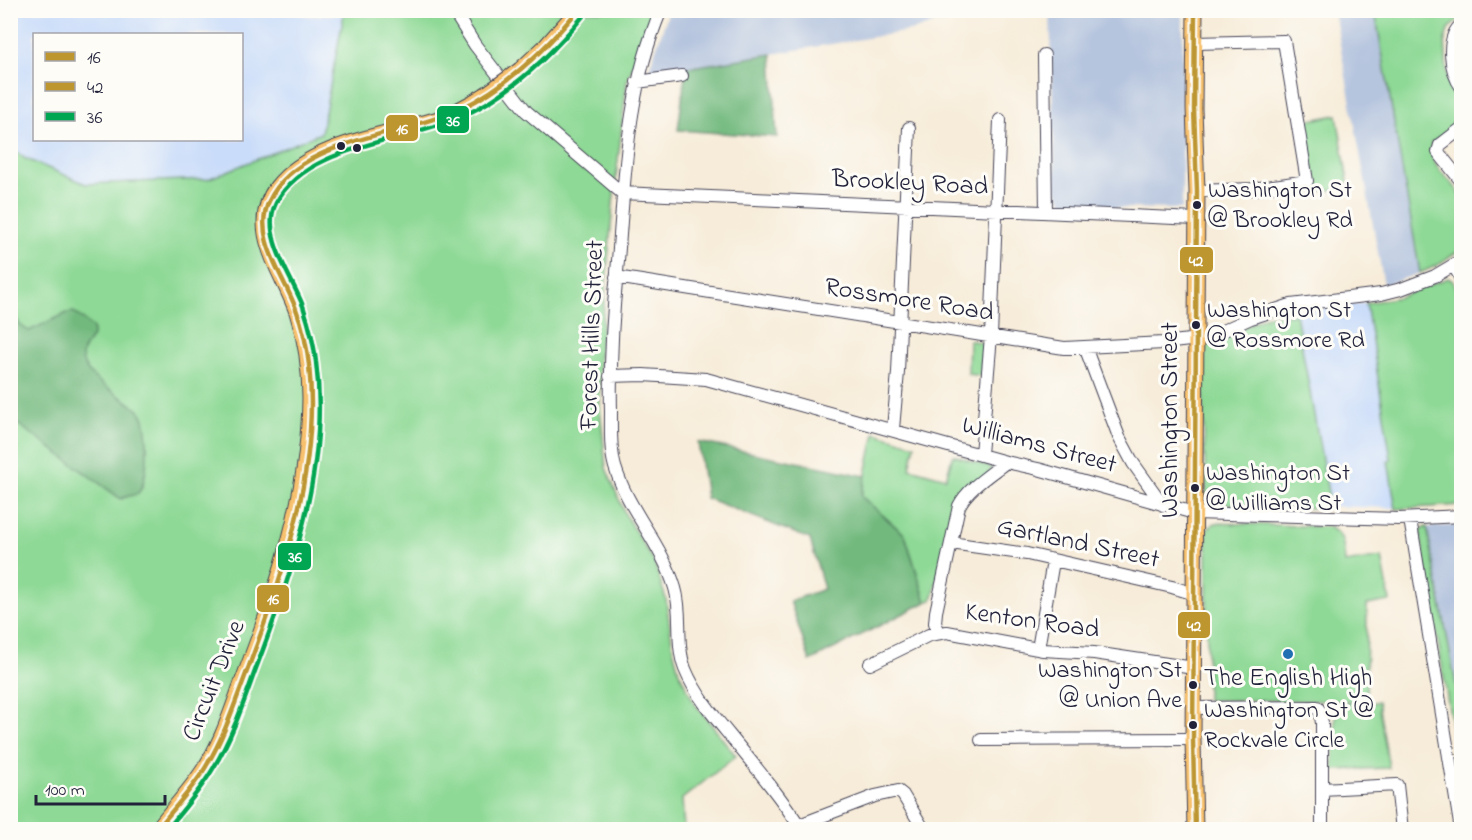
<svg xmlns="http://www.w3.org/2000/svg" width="1472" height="840" viewBox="0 0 1472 840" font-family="'Indie Flower',sans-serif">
<rect width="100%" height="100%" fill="#fdfcf7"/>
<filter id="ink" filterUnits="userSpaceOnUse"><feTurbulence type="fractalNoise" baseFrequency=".0167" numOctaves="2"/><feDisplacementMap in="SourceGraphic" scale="12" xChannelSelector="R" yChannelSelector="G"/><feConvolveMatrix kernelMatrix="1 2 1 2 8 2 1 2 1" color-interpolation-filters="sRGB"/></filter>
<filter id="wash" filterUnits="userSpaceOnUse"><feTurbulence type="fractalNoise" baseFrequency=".008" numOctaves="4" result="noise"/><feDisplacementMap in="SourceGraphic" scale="24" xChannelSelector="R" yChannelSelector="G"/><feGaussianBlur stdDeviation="1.35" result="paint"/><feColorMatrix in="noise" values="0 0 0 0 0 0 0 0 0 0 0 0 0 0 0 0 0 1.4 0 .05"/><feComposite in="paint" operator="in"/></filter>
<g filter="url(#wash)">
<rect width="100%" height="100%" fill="#f7ecd9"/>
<path fill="#c9dcf9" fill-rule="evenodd" d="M268 10 310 16 344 14 321 133 208 179 86 184 24 158 11 147 10 11ZM34 34H242V140H34Z
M1366 303 1391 459 1388 461 1396 508 1205 502 1202 353 1267 316Z"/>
<path fill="#b6c5de" d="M669 11H962V13L915 30 647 75Z
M1043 11H1183L1182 209 1066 207 1061 199 1055 185 1050 12Z
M1334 11H1375L1420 273 1384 285Z
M1461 525V713L1427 527Z"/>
<path fill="#8ed995" stroke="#587e68" stroke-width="1.5" d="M352 11H654L627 81 613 204 599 360 600 407 606 468 626 516 654 562 666 599 673 649 679 672 695 704 736 756 682 799 684 829H11L10 147 24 158 86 184 208 179 321 133 344 14Z
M1375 11H1461V18L1449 28 1445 39 1447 75 1450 84 1461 100V121L1431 143C1430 172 1450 175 1461 196 1464 203 1461 239 1461 249L1438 265 1420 273Z
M1337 115 1349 188 1317 192 1305 121Z
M1448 278 1453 281 1461 302V505L1396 509 1388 461 1391 459 1366 303 1400 297Z
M1296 314 1331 509 1206 503 1202 353 1211 342 1267 316Z
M969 340 983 343 981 376 968 374Z
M875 433 915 445 910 468 946 478 953 455 993 468 953 518 932 600 926 602 905 535 861 496Z
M1215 523 1328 527C1346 535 1343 546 1345 563L1382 557 1390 601 1367 605 1366 701 1207 700V529Z
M1425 527H1427L1461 713V782L1420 532Z
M1378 702 1389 768 1333 770 1336 704Z"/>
<path fill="#72b97e" stroke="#4a6e5c" stroke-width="1.5" d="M772 54 777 137 678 130 686 68Z
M11 309 20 325 29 331 67 313 74 312 93 328V336C90 340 85 345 83 351 75 377 128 397 141 413 150 425 149 482 138 493 134 496 126 496 121 499L11 419Z
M698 442 866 476 861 496 905 535 926 602 810 661 790 601 824 589 810 539 706 498Z"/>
</g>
<g filter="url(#ink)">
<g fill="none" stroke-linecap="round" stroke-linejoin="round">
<g stroke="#424053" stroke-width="14">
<path id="minor" d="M453 10 475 45 526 111 622 193
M661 10C625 95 625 183 617 272 612 320 610 365 611 412 611 430 610 450 615 467 628 510 662 544 675 588 683 614 675 643 685 669 696 696 717 720 736 743 759 771 782 799 802 830
M1462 24C1445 37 1450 72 1462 88
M1195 43 1284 41 1307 181 1253 189 1197 191
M1044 55 1046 212
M637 82 682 76
M1462 128 1440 145 1438 152 1462 182
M622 193 1196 219
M1454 265 1462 281
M616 277 1064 348 1164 343 1207 338 1251 318 1291 305 1381 294 1401 289 1435 276 1462 260
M1085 347 1119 437 1133 463 1163 505
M610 376 643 375 706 379 1006 462 1038 469 1194 513 1399 519 1462 516
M893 429 898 372 909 128
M981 454 991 336 1000 120
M1410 519 1461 830
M951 543 1027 554 1172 587 1195 594
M939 632 935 623 936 612 959 506C968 488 991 474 1006 462
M1038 649 1053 561
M870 664 929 635 947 632 1043 650 1094 653 1194 668
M1194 708 1317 707 1320 711 1322 723V830
M981 740 1193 739
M1322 789 1397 785 1402 830
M799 825 875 796 898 791 903 795 924 830"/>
</g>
<g stroke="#424053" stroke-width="17">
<path id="major" d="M520 70 546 46 578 10
M157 830C172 810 189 792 203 771 221 745 231 713 242 683 277 592 309 497 310 398 310 369 306 340 297 312 283 272 246 228 277 187 310 144 386 135 435 120 453 114 469 105 485 95
M1195 830 1193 739 1197 191 1194 109 1195 10"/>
</g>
<use href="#minor" stroke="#fff" stroke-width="12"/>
<use href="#major" stroke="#f7c06c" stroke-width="15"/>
<path stroke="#22223b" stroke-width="2" stroke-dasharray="9 4.5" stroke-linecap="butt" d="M1458 600 1462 621"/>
<g stroke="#424053" stroke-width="17" stroke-linecap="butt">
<path id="major-bridge" d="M485 95 520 70"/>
</g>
<use href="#major-bridge" stroke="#f7c06c" stroke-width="15"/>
<g stroke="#fdfcf7" stroke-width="9">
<path id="bus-1" d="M157 830C174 807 195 787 208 763 226 733 236 699 249 666 284 571 320 468 309 365 307 347 303 327 296 309 284 276 252 237 269 201 299 137 405 136 462 108 508 86 546 49 578 10"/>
</g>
<g stroke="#fdfcf7" stroke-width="9">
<path id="bus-2" d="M1195 830 1193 739 1197 191 1194 109 1195 10"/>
</g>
<g stroke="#fdfcf7" stroke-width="9">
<path id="bus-3" d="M167 830C183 809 201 790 214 767 232 737 243 704 255 671 291 575 330 467 316 362 314 343 309 324 303 306 292 277 260 235 276 203 306 144 410 141 465 115 512 93 551 55 584 15"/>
</g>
<use href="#bus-1" stroke="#bd9630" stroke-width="4.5"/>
<use href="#bus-2" stroke="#bd9630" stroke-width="4.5"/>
<use href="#bus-3" stroke="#00a651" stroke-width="4.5"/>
</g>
</g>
<g fill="#22223b" stroke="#fdfcf7" stroke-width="2">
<circle cx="341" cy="146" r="5"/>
<circle cx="357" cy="148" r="5"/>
<circle cx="1197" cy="205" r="5"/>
<circle cx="1196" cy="325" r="5"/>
<circle cx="1195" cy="488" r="5"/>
<circle cx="1193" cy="685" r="5"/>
<circle cx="1193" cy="725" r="5"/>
</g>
<circle fill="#1f6fb2" stroke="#fdfcf7" stroke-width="2" cx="1288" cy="654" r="6"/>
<g text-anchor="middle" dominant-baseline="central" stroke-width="6" stroke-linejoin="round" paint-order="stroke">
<g font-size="24" fill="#22223b" stroke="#fdfcf7" text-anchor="start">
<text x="1208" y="191">Washington St<tspan x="1208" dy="30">@ Brookley Rd</tspan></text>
<text x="1207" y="311">Washington St<tspan x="1207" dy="30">@ Rossmore Rd</tspan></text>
<text x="1206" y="474">Washington St<tspan x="1206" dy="30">@ Williams St</tspan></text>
<text x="1182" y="671" text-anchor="end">Washington St<tspan x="1182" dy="30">@ Union Ave</tspan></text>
<text x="1204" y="711">Washington St @<tspan x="1204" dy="30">Rockvale Circle</tspan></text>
</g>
<g font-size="26" fill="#22223b" stroke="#fdfcf7">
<text transform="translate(910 184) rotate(3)">Brookley Road</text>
<text transform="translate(909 301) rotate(9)">Rossmore Road</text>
<text transform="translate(593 335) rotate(-88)">Forest Hills Street</text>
<text transform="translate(1171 420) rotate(-90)">Washington Street</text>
<text transform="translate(1039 446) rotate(15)">Williams Street</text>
<text transform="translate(1078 544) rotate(12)">Gartland Street</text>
<text transform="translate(1032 622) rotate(8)">Kenton Road</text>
<text transform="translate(215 681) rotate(-68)">Circuit Drive</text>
</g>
<g font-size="26" fill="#22223b" stroke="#fdfcf7">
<text x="1288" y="679">The English High</text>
</g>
</g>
<g stroke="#fdfcf7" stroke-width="2">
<rect x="436" y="105" width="34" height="29" rx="6" fill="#00a651"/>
<rect x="385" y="114" width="34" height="28" rx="6" fill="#bd9630"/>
<rect x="1179" y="246" width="35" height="28" rx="6" fill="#bd9630"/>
<rect x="277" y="542" width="35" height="29" rx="6" fill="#00a651"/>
<rect x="256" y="584" width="34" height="29" rx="6" fill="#bd9630"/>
<rect x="1177" y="611" width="34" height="28" rx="6" fill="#bd9630"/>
</g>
<g font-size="16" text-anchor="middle" font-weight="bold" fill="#fff">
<text x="453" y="126">36</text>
<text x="402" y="134">16</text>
<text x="1196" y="266">42</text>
<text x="295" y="562">36</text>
<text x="273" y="604">16</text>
<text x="1194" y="631">42</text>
</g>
<rect width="1472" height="840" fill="none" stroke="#fdfcf7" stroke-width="36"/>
<rect x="33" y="33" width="210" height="108" fill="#fdfcf7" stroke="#a5a5ac" stroke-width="1.5"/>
<rect x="45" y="52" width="30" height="9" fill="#bd9630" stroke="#a5a5ac" stroke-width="1.5"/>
<text x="87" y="63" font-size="18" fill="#22223b">16</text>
<rect x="45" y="82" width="30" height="9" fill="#bd9630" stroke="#a5a5ac" stroke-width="1.5"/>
<text x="87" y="93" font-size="18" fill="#22223b">42</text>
<rect x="45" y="112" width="30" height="9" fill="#00a651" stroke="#a5a5ac" stroke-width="1.5"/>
<text x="87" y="123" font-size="18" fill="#22223b">36</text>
<path d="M36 795v9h129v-9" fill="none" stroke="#22223b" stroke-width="3"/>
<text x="45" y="795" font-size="18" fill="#22223b" stroke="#fdfcf7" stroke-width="4.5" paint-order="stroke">100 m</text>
</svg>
